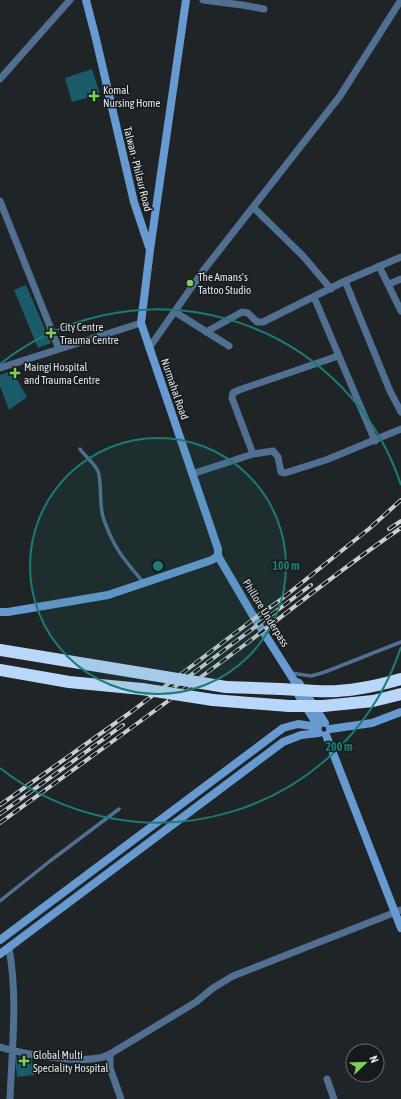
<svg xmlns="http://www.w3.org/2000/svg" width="401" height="1099" viewBox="0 0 401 1099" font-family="'Asap Condensed',sans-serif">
<rect width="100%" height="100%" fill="#1f2426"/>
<path fill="#195b68" d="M92 69 100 94 72 102 65 78Z
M26 285 51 343 38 348 14 290Z
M12 371 27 397 9 410 0 386V375Z
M31 1056 34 1075 17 1077 15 1058Z"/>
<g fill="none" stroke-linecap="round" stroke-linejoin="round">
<path stroke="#506f91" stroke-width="3.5" d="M80 449C85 456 94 463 98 471 102 482 99 503 103 517 113 547 124 560 144 583
M291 673 311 676 325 672 401 642
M0 901 50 861 119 809"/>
<path stroke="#506f91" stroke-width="7" d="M203 0 242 5 264 9
M0 79 70 0
M0 201 59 349
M253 207 303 256 331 289
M379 266 401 311
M345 281 390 391 401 412
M389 284 401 279
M314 297 375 441
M175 312 229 346
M206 332 242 312 248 313 257 322H263L345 281 401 257
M149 348 203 271 340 96 401 0
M0 368 141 323
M253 454 232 398 233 393 239 390 338 356
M192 474 253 454 273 451 278 457 281 472 285 473 326 460 401 429
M9 948C18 997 12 1049 10 1099
M0 1047C24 1054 75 1063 98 1058 102 1058 106 1056 110 1054L196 1002 213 988 233 976 401 910
M110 1054V1068L121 1099
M327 1079 334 1099"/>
<path stroke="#679ad0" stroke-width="8" d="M86 0 96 39 134 202 149 247
M218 556 252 614 295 682 299 683 325 723
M0 612H8L108 595 212 560 218 556V549L141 323 150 250 186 0
M294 688 318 726
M330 729 372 723 401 712
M326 735 401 928
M0 940 283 728 298 724 318 727
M0 954 283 742 301 735 319 733"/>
<path stroke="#b9d7f9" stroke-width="12" d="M0 650 153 675
M0 670 69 682 142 689
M226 687 281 689
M316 691C345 693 373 687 401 679
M213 700 289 706
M323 706 373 701 401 694"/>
<g stroke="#cacdcf" stroke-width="4">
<path id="rail" d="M389 529 401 521
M168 692 311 585
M0 805 131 712 255 618 279 601 370 528 401 500
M0 814 123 725
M0 823C81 764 162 706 243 646 295 607 346 565 401 528"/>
</g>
<use href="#rail" stroke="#161a1c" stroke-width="2.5" stroke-dasharray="8" stroke-linecap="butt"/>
<path stroke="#b9d7f9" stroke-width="12" d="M153 675 226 687
M142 689 213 700
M281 689 316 691
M289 706H323"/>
</g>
<circle cx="158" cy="566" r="128" fill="#1a7c74" fill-opacity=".12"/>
<g fill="none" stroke="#1a7c74" stroke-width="2">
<circle cx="158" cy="566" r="128"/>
<path d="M401 647A256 256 0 0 1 0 768M0 364A256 256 0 0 1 401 485"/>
</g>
<g fill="#7bd155" stroke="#161a1c" stroke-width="1.5">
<path d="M92 90h4v4h4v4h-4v4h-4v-4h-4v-4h4z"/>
<circle cx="190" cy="283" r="4"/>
<path d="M49 327h4v4h4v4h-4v4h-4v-4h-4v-4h4z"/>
<path d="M13 367h4v4h4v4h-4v4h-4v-4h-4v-4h4z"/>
<path d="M22 1055h4v4h4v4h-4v4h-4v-4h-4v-4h4z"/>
</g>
<g text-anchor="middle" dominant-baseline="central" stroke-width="3" stroke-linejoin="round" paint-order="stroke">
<g font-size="11" fill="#e2e5e7" stroke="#161a1c" text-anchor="start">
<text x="103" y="90">Komal<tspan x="103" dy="13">Nursing Home</tspan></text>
<text x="198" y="277">The Amans's<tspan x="198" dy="13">Tattoo Studio</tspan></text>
<text x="60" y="327">City Centre<tspan x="60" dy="13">Trauma Centre</tspan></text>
<text x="24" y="367">Maingi Hospital<tspan x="24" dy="13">and Trauma Centre</tspan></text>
<text x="33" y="1055">Global Multi<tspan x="33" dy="13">Speciality Hospital</tspan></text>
</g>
<g font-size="11" fill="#e2e5e7" stroke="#161a1c">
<text transform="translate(138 169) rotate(76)">Talwan - Philaur Road</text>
<text transform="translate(175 389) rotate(71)">Nurmahal Road</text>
<text transform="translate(266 613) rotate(58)">Phillore Underpass</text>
</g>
</g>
<circle cx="158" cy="566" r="6" fill="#1a7c74" stroke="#161a1c" stroke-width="2"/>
<g font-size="12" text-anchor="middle" font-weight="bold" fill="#1a7c74" stroke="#161a1c" stroke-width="3" stroke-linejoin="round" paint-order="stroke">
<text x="286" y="570">100 m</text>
<text x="339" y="751">200 m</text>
</g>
<g transform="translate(365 1063) rotate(67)"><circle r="19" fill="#161a1c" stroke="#686b6d"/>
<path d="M0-3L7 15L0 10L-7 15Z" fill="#7bd155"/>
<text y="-6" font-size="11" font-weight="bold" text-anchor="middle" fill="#e2e5e7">N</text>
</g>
</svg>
